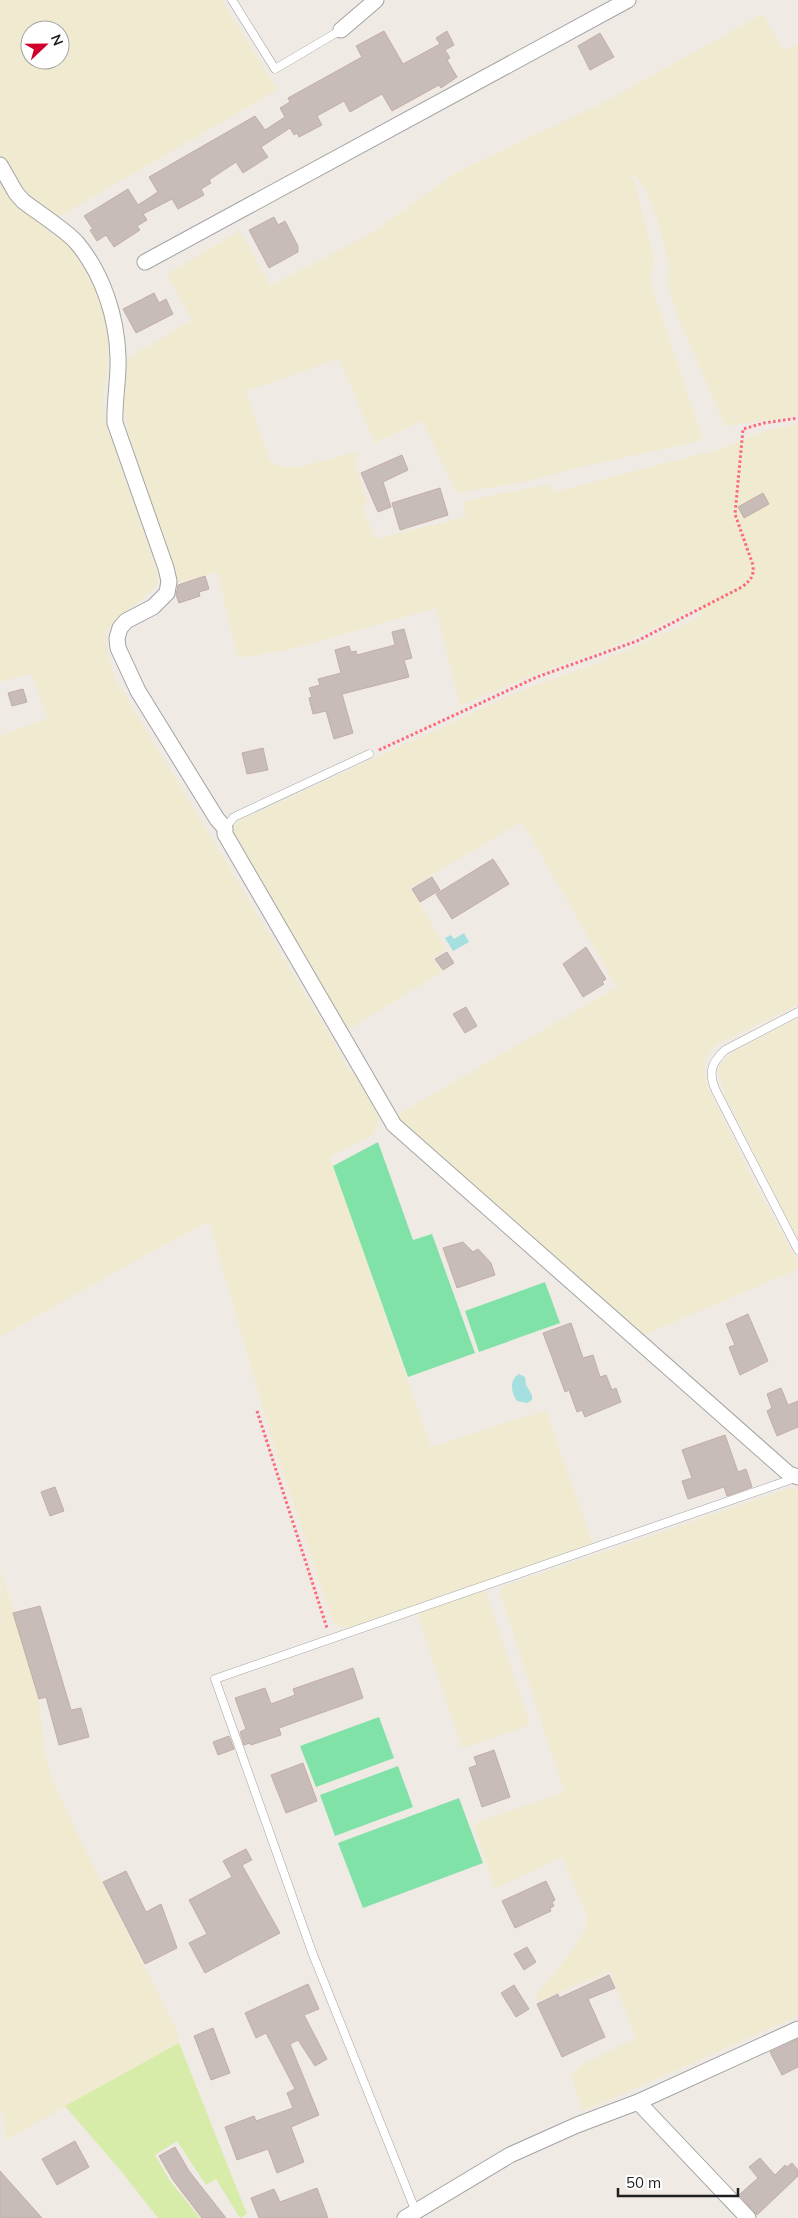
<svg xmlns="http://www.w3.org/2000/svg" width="798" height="2218" viewBox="0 0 798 2218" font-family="Mulish,sans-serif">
<rect width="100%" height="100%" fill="#f0eae5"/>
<path fill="#f0ebd0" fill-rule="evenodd" d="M0 0H222L277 90 55 219 19 191 0 157ZM30 30H60V60H30Z
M763 14 783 51 798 44V416L725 426 678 317 668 285 669 264 657 218 645 189 632 171 654 259 650 281 703 440 573 469 530 481 457 493 422 421 375 443 339 359 246 391 270 461 283 467H300L358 451 355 464 368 504 362 506 375 539 466 517 463 501 551 484 554 492 720 449 767 430 798 424V1005L718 1044 709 1053 705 1063V1073L707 1085 718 1108 757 1188 798 1262V1269L644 1335 498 1206 394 1119 395 1116 617 987 522 822 410 888 447 950 433 958 442 972 346 1031 230 835 231 828 241 820 520 691 595 664 657 637 702 615 698 607 630 640 524 679 460 706 436 608 288 650 238 658 217 572 176 583 130 446 122 391 123 361 192 320 167 274 240 231 271 286 373 232 457 172 604 102Z
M0 182 20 207 68 243 94 284 102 304 107 328 109 359 103 401 105 419 158 574V585L109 627 106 633 108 654 115 678 320 1018 350 1071 353 1072 380 1119 374 1134 330 1157 431 1447 546 1410 593 1545 349 1628 338 1626 332 1620 274 1446 209 1222 162 1246 0 1337V736L48 718 31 674 0 682Z
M798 1018V1241L725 1096 718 1070 723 1061 733 1052Z
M790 1488 798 1489V2016L589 2109 582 2110 571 2075 581 2065 636 2038 610 1971 537 2002V1993L572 1951 586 1927 587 1916 562 1857 495 1889 473 1824 564 1792 499 1590 504 1586Z
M1 1569 39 1699 45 1755 54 1783 78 1835 179 2035 177 2037 179 2043 6 2140 3 2111 0 2113Z
M485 1590 530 1725 462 1748 417 1613Z"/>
<path fill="#d8ecaa" d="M179 2043 247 2214 240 2218 216 2179 206 2185 177 2141 155 2155 170 2181 200 2218H158L121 2171 65 2106Z"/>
<path fill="#81e2a8" d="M378 1142 413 1240 432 1234 475 1353 408 1377 333 1166Z
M545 1282 560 1323 479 1352 465 1311Z
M379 1717 394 1758 316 1787 300 1746Z
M398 1766 413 1807 335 1836 320 1795Z
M459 1798 483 1863 363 1908 338 1843Z"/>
<path fill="#a5dfdf" d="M464 933 469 942 453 951 445 938 451 935 454 939Z
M519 1374 525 1377 526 1385 532 1395V1400L527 1403 517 1401C511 1393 509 1380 519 1374Z"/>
<path fill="#c8bcb8" stroke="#c3ada7" d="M384 31 403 64 440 44 436 38 447 31 454 45 445 50 450 58 447 60 457 77 441 88 439 85 392 111 382 94 350 112 344 101 317 116 322 125 299 137 297 133 294 135 290 128 261 147 268 157 243 173 236 162 209 180 211 183 201 189 204 195 178 209 172 199 143 214 147 220 137 226 140 230 114 247 106 235 97 241 90 230 93 229 84 216 128 189 138 205 158 192 149 177 255 116 265 130 285 117 280 108 290 102 288 98 362 57 356 46Z
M600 33 614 57 590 70 578 46Z
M274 217 278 225 285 221 298 246V252L269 268 249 230Z
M154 293 159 303 166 299 173 314 136 333 123 309Z
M402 455 408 470 383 482 391 507 378 512 361 473Z
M440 488 448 515 400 530 392 503Z
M763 493 769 504 744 518 738 507Z
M205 576 209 589 199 592 200 596 179 603 176 595 178 585Z
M404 629 412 658 404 660 409 677 342 694 353 733 334 739 326 711 313 714 309 698 312 697 309 688 320 685 318 679 341 673 335 650 349 646 351 652 356 651 357 655 395 645 392 632Z
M23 689 27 702 12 706 8 693Z
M263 748 268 770 247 774 242 753Z
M493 859 509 884 452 919 436 894Z
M432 877 440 890 420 902 412 889Z
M586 947 606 979 602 982 604 984 583 997 563 964Z
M447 952 454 963 443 970 435 959Z
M466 1007 477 1026 465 1033 453 1014Z
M463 1242 473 1252 478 1249 491 1263 495 1275 457 1288 443 1248Z
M748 1314 768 1361 740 1375 729 1347 735 1345 726 1324Z
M571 1323 583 1358 593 1355 600 1377 606 1375 612 1390 616 1388 621 1402 585 1417 582 1410 577 1412 569 1390 565 1392 543 1333Z
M781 1388 788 1405 798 1401V1427L777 1436 767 1411 772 1408 767 1394Z
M725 1435 738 1472 746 1469 752 1487 727 1496 724 1487 688 1499 682 1481 692 1478 682 1450Z
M55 1487 64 1511 50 1516 41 1492Z
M40 1606 71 1710 81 1708 89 1737 59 1745 46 1697 39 1699 13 1613Z
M353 1668 363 1698 279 1728 281 1735 251 1745 250 1743 244 1745 240 1732 246 1729 235 1698 265 1688 271 1704 295 1695 293 1689Z
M229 1736 234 1749 218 1755 213 1742Z
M494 1750 510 1797 482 1807 469 1768 477 1765 474 1757Z
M303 1763 317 1801 286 1813 271 1775Z
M246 1849 252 1860 242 1865 280 1933 205 1973 189 1943 207 1934 189 1900 232 1877 223 1861Z
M126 1871 146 1912 161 1904 177 1948 145 1964 103 1882Z
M546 1881 555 1900 552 1902 554 1906 550 1908 551 1911 515 1928 502 1901Z
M527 1947 536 1962 524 1970 514 1954Z
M609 1975 615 1988 588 1999 605 2037 562 2057 537 2004 558 1994 559 1998Z
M308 1984 319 2009 304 2015 327 2059 315 2066 298 2040 290 2044 319 2115 291 2127 304 2162 277 2173 268 2149 237 2160 225 2127 254 2116 256 2121 293 2108 287 2093 295 2089 266 2033 256 2038 245 2013Z
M514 1985 529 2009 516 2017 501 1993Z
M213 2028 230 2073 211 2080 194 2036Z
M798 2039V2067L782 2075 770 2052Z
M75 2141 89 2167 57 2185 42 2159Z
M175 2147 189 2171 226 2218H202L173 2180 159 2156Z
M760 2158 775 2175 785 2165 787 2167 792 2163 798 2170V2176L757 2215 739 2195 758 2178 749 2167Z
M0 2171 42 2218H0Z
M317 2188 328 2218H259L251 2198 274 2189 280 2202Z"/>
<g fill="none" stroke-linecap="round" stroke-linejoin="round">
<g stroke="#a3a3a3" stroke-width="9">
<path id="service" d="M232 0 275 69 341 30
M225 828 234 817 369 754
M798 1012 725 1050C711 1063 708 1073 716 1091L798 1250
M416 2212 312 1952 215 1679 795 1478"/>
</g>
<g stroke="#a3a3a3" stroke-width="17">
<path id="minor" d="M341 30 376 0
M0 165 16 193 23 201C37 212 67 231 77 243 103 274 117 318 118 357 119 379 114 401 115 423L166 568 169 581 167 593 153 607 126 621 120 628 117 638 118 648 138 691 217 819 225 828V834L394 1125 789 1474 798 1477
M145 262 628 0
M638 2102 748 2218
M405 2218 510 2155 577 2125 638 2102 798 2029"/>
</g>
<path stroke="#fe6979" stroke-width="3" stroke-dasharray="2.5 2.5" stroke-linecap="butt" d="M379 750 537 677 637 641 742 587C751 580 754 576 753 565L735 514 743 429 764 423 798 418
M257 1411 327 1628"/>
<use href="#service" stroke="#fff" stroke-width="8"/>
<use href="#minor" stroke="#fff" stroke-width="15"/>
</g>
<g transform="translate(45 45) rotate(68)"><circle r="24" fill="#ffffff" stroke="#a5a5a5"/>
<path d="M0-4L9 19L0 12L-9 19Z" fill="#cf002c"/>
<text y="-8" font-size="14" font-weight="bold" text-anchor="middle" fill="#1f1f1f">N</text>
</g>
<path d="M618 2188v8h120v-8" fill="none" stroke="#1f1f1f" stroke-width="2.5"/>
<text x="626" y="2188" font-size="15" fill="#1f1f1f" stroke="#ffffff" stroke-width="4" paint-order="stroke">50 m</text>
</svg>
